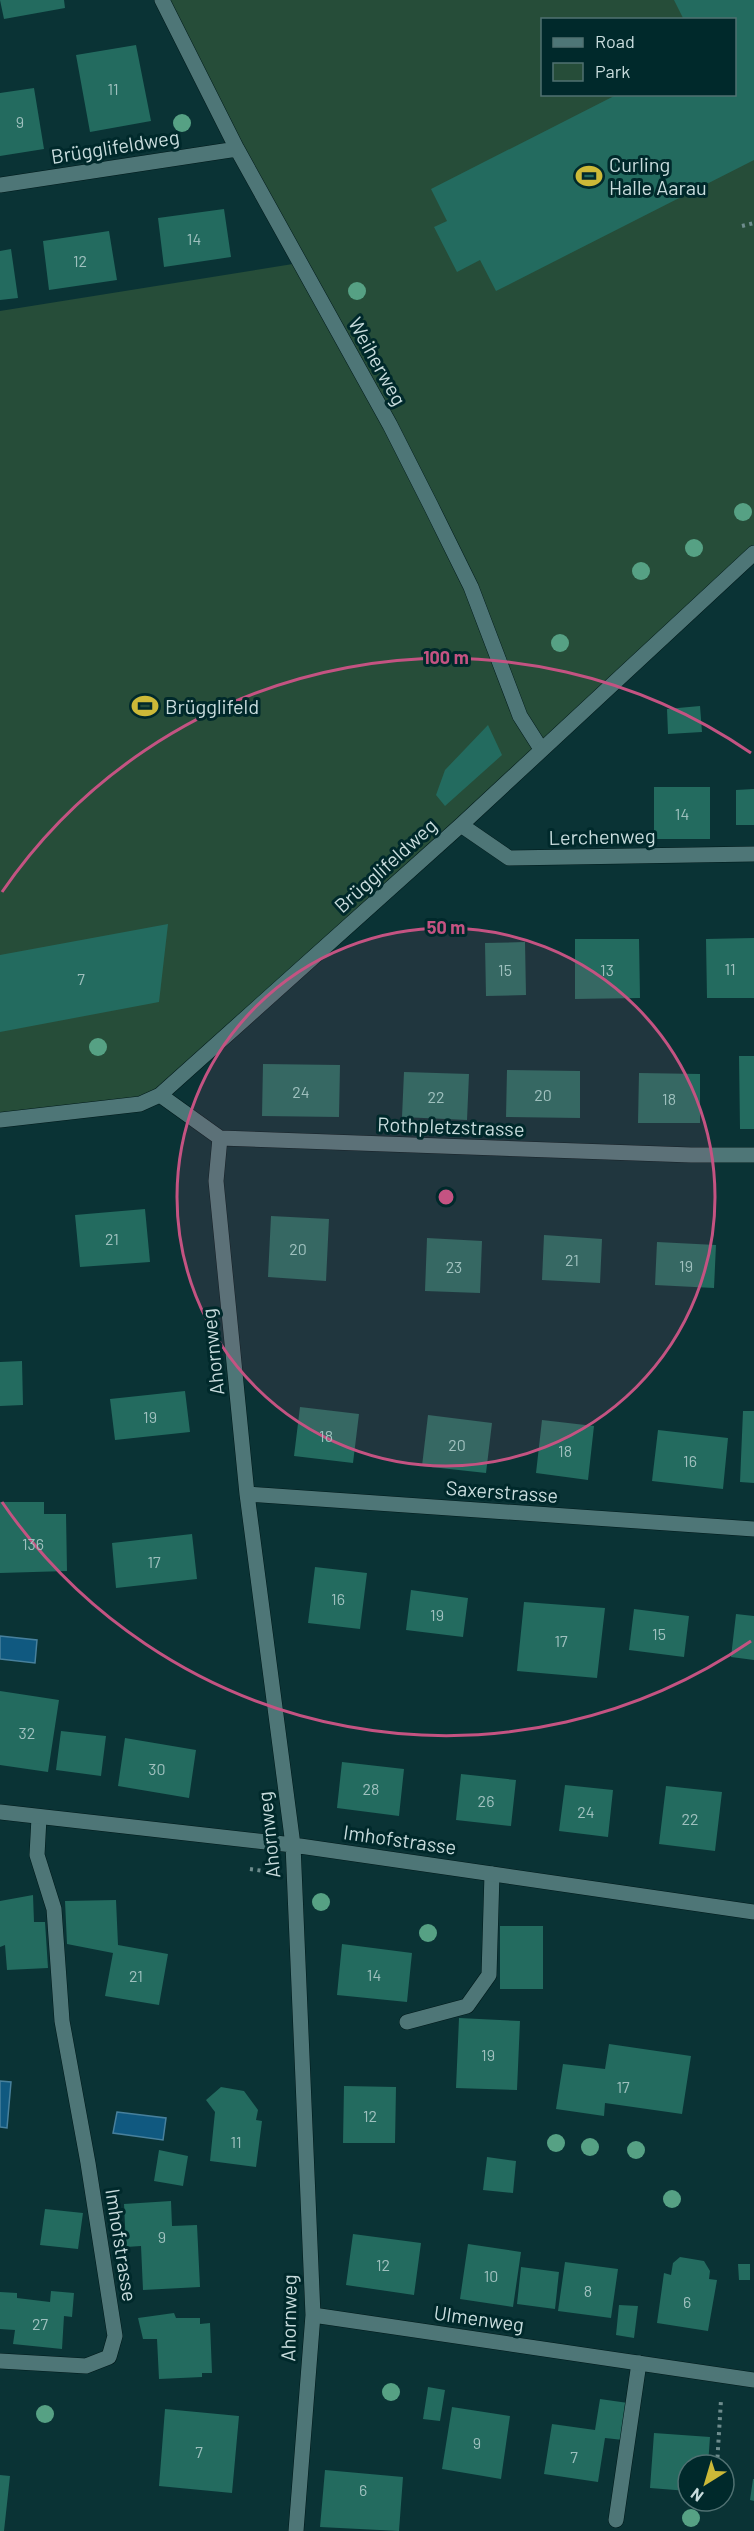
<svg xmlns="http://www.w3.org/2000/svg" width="754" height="2531" viewBox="0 0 754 2531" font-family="Barlow,sans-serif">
<rect width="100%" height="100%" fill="#0a3335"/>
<path fill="#264d39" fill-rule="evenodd" d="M162 0H754V553L160 1095 0 1120V311L299 263ZM542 20H734V94H542Z"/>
<path fill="#105980" stroke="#47809c" stroke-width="1.5" d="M0 1636 37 1640 35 1663 0 1659Z
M0 2081 11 2082 7 2128 0 2127Z
M117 2112 166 2118 163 2140 113 2133Z"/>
<path fill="#236b5f" d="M0 0H64L65 8 4 19Z
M674 0H754V160L496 291 480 260 457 272 434 227 447 221 431 189 618 94H734V20H684Z
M136 45 151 121 90 132 76 55Z
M34 88 44 149 0 156V93Z
M224 209 231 257 164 267 158 218Z
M109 231 117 280 49 290 43 241Z
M11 249 18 298 0 300V251Z
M700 706 702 732 668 734 667 709Z
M488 725 502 755 445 806 436 795 445 770Z
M654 787H710V839H654Z
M754 789V825H736V790Z
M168 924 159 1002 0 1032V955Z
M754 938V998H707L706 939Z
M575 939H639L640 998 575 999Z
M525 942 526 995 486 996 485 943Z
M739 1056H754V1129H740Z
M263 1064 340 1065 339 1117 262 1116Z
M507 1070 580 1071V1118L506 1117Z
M404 1072 469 1074 467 1120 402 1117Z
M639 1073 700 1074V1123H638Z
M145 1209 150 1262 80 1267 75 1215Z
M271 1216 329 1219 326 1281 268 1277Z
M544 1235 602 1239 600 1283 542 1280Z
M427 1238 482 1241 480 1293 425 1291Z
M657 1242 716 1245 714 1288 655 1285Z
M22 1361 23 1405 0 1406V1362Z
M185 1391 190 1432 115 1440 110 1399Z
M300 1407 359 1414 353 1463 294 1456Z
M743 1411H754V1483L740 1482Z
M428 1415 492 1423 486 1473 422 1466Z
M542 1420 594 1426 588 1480 536 1473Z
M658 1430 728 1438 723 1489 652 1481Z
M0 1502H44V1514H66L67 1571 0 1573Z
M192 1534 197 1579 116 1588 112 1543Z
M315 1567 367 1573 360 1629 308 1623Z
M411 1590 468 1598 463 1637 406 1630Z
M524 1602 605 1608 597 1678 517 1671Z
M634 1609 689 1616 684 1657 629 1650Z
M736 1614 754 1616V1660L731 1657Z
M0 1691 59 1700 48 1772 0 1765Z
M61 1731 106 1736 101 1776 56 1770Z
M125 1738 196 1750 189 1798 118 1786Z
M342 1762 404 1769 399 1816 337 1808Z
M461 1774 516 1780 511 1826 456 1820Z
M565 1785 613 1790 608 1837 559 1831Z
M666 1786 722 1792 715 1851 659 1844Z
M33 1895 34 1922H45L48 1968 7 1970 5 1945 0 1947V1901Z
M116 1900 118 1945 168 1954 159 2005 105 1996 113 1953 67 1944 65 1901Z
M500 1926H543V1989H500Z
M342 1944 412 1953 407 2002 337 1995Z
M459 2018 520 2021 517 2090 456 2088Z
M609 2044 691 2056 682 2114 605 2103 604 2116 556 2109 563 2064 605 2069Z
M344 2086 396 2087 395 2143H343Z
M221 2087 244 2091 258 2110 256 2120 262 2121 256 2167 210 2161 215 2112 206 2100Z
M159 2150 188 2156 183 2186 154 2181Z
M487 2157 516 2161 513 2193 483 2190Z
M171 2201 172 2226 197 2225 200 2287 143 2290 141 2246 126 2247 124 2204Z
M45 2209 83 2213 78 2249 40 2245Z
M353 2234 421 2243 414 2295 346 2285Z
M468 2244 521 2252 513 2307 460 2299Z
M680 2257 704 2261 710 2271 709 2279 717 2280 708 2331 657 2323 664 2273 671 2275 673 2263Z
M565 2262 618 2269 611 2318 558 2311Z
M738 2264H750V2280H739Z
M521 2267 559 2272 555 2309 517 2304Z
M51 2291 74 2293 72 2317 64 2316 62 2349 13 2344 15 2330 0 2329V2292L17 2293V2298L50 2302Z
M619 2305 638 2306 634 2338 616 2335Z
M174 2313 176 2318H200V2324L210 2323 212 2373H202V2377L159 2379 157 2339H143L138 2318Z
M428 2387 445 2390 440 2421 423 2419Z
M600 2399 628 2403 623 2440 605 2438 598 2482 544 2474 552 2424 595 2430Z
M452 2407 510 2416 501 2479 442 2469Z
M165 2409 239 2416 232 2493 159 2486Z
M654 2433 710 2437 708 2465H688V2491L650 2488Z
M325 2470 403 2477 399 2531 320 2527Z
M0 2475 10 2476 4 2531H0Z
M753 2479H754V2501L750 2500Z"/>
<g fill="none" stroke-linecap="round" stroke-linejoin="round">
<g stroke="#001a1b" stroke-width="16">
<path id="lane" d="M162 0 237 149 390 425 431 506 471 587 520 716 541 749
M0 185 237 149
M407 2022 467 2006 489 1975 492 1874
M0 2361 86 2366 109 2357 115 2336 88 2163 62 2021 54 1909 37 1855 39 1818
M616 2520 639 2363"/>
</g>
<g stroke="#001a1b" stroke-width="16">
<path id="street" d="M461 825 509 858 754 854
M160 1095 220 1138 691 1155H754
M0 1120 140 1104 160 1095 461 825 754 553
M220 1138 216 1181 247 1494 293 1845 313 2315 296 2531
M247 1494 754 1529
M0 1812 293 1845 754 1912
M313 2315 754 2380"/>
</g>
<path stroke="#6e8c8d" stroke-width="4" stroke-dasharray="3 4.5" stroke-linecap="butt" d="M742 226 754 223
M250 1869 270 1872
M717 2465 721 2400"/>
<use href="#lane" stroke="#4e7677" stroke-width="15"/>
<use href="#street" stroke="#4e7677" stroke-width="15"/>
</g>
<g fill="#56a184">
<circle cx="182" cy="123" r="9"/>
<circle cx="357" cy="291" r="9"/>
<circle cx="743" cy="512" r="9"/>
<circle cx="694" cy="548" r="9"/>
<circle cx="641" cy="571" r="9"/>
<circle cx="560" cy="643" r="9"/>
<circle cx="98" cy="1047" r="9"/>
<circle cx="321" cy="1902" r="9"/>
<circle cx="428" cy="1933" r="9"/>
<circle cx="556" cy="2143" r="9"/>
<circle cx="590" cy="2147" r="9"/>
<circle cx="636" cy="2150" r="9"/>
<circle cx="672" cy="2199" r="9"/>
<circle cx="391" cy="2392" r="9"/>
<circle cx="45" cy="2414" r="9"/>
<circle cx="691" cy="2518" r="9"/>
</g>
<circle cx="446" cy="1197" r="269" fill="#c45382" fill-opacity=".12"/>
<g fill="none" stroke="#c45382" stroke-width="3">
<circle cx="446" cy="1197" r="269"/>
<path d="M751 1641A539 539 0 0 1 2 1502M2 892A539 539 0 0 1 751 753"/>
</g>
<defs>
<g id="stadium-bare" transform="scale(2.07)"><path d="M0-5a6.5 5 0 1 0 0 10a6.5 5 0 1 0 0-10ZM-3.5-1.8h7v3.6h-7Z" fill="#ccb938" stroke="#00292b" stroke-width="2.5" paint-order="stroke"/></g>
</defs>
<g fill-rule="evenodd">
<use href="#stadium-bare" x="589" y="176"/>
<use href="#stadium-bare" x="145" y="706"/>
</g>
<g text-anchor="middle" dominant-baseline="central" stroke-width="6" stroke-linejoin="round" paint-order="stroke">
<g font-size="16" fill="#9fc0be">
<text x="113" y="88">11</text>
<text x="20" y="121">9</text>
<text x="194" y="238">14</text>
<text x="80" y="260">12</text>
<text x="682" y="813">14</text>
<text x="730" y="968">11</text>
<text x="505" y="969">15</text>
<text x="607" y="969">13</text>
<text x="81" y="978">7</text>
<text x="301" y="1091">24</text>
<text x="543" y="1094">20</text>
<text x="436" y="1096">22</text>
<text x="669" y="1098">18</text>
<text x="112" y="1238">21</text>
<text x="298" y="1248">20</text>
<text x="572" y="1259">21</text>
<text x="686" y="1265">19</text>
<text x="454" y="1266">23</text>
<text x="150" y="1416">19</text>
<text x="326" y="1435">18</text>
<text x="457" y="1444">20</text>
<text x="565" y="1450">18</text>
<text x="690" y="1460">16</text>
<text x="33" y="1543">136</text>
<text x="154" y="1561">17</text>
<text x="338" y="1598">16</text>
<text x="437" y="1614">19</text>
<text x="659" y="1633">15</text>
<text x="561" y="1640">17</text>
<text x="27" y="1732">32</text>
<text x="157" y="1768">30</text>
<text x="371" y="1788">28</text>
<text x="486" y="1800">26</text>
<text x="586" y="1811">24</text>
<text x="690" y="1818">22</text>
<text x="374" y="1974">14</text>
<text x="136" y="1975">21</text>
<text x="488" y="2054">19</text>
<text x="623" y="2086">17</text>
<text x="370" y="2115">12</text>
<text x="236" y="2141">11</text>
<text x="162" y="2236">9</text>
<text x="383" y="2264">12</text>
<text x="491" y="2275">10</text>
<text x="588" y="2290">8</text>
<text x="687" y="2301">6</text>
<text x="40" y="2323">27</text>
<text x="477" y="2442">9</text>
<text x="199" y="2451">7</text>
<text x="574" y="2456">7</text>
<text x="363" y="2489">6</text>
</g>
<g font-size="20" fill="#c8dcdd" stroke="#00292b">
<text transform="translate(115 146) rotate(-9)">Brügglifeldweg</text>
<text transform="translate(378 361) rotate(61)">Weiherweg</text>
<text transform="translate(602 836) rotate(-1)">Lerchenweg</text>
<text transform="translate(385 865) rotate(-42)">Brügglifeldweg</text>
<text transform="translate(451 1126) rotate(2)">Rothpletzstrasse</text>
<text transform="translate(212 1352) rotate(-96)">Ahornweg</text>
<text transform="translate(502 1491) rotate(4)">Saxerstrasse</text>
<text transform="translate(268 1835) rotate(-96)">Ahornweg</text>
<text transform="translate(400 1839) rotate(8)">Imhofstrasse</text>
<text transform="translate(122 2245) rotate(81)">Imhofstrasse</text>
<text transform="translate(288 2318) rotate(-89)">Ahornweg</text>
<text transform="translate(479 2318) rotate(8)">Ulmenweg</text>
</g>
<g font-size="20" fill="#c8dcdd" stroke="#00292b" text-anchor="start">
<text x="609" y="164">Curling<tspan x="609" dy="23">Halle Aarau</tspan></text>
<text x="165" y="706">Brügglifeld</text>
</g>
</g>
<circle cx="446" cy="1197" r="9" fill="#c45382" stroke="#00292b" stroke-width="3"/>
<g font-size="18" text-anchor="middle" font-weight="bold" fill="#c45382" stroke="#00292b" stroke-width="6" stroke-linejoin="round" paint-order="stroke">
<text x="446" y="664">100 m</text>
<text x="446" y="934">50 m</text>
</g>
<rect x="541" y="18" width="195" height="78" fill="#00292b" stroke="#507172" stroke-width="1.5"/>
<rect x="553" y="38" width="30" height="9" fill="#4e7677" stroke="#507172" stroke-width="1.5"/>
<text x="595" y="48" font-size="18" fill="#c8dcdd">Road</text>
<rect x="553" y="63" width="30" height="18" fill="#264d39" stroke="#507172" stroke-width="1.5"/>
<text x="595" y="78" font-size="18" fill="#c8dcdd">Park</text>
<g transform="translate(706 2483) rotate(217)"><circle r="28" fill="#00292b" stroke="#507172" stroke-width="1.5"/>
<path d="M0-4.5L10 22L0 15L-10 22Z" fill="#ccb938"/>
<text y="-9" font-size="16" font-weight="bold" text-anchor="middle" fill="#c8dcdd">N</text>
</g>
</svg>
